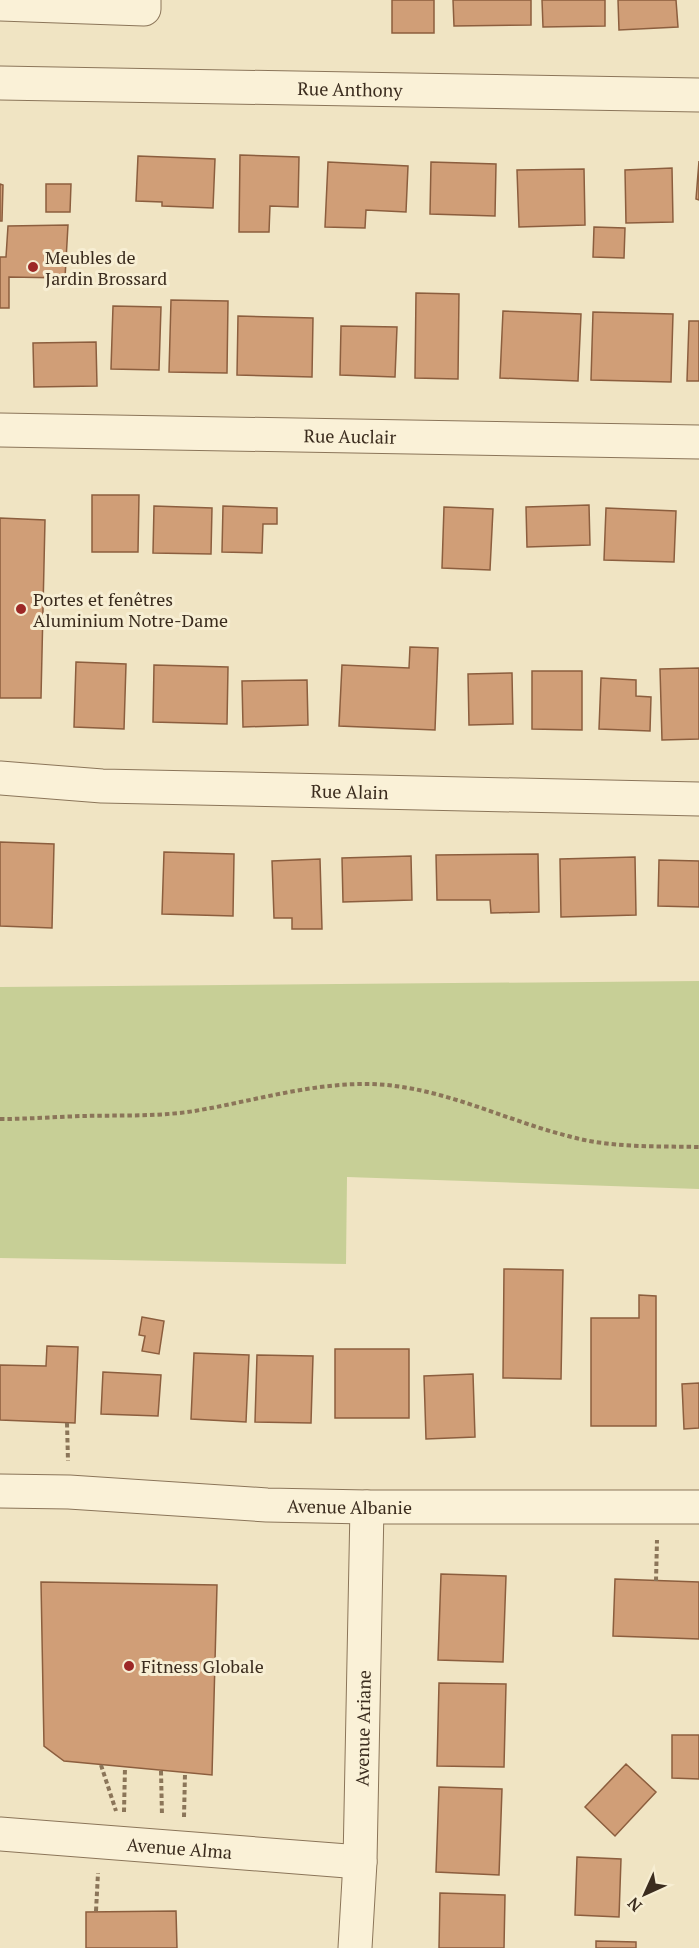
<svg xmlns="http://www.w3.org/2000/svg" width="699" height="1948" viewBox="0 0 699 1948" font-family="'PT Serif',serif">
<rect width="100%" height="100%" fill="#f0e4c3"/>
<path fill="#c7cf96" d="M699 981V1189L347 1177 346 1264 0 1258V987Z"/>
<path fill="#d09e77" stroke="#8c5e3e" stroke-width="1.5" d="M392 0H434V33H392Z
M453 0H531V25L454 26Z
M542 0H605V26L543 27Z
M618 0H676L678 27 619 30Z
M240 155 299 157 298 207 270 206 269 232H239Z
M138 156 215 159 213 208 162 206V202L136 201Z
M699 161V200L696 199Z
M328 162 408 166 406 212 366 210 365 228 325 227Z
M431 162 496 164 495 216 430 214Z
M672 168 673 222 626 223 625 170Z
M584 169 585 225 519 227 517 170Z
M0 184 3 185 2 221H0Z
M46 184H71L70 212H46Z
M68 225 65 278 9 277V308H0V257H6L8 226Z
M594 227 625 228 624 258 593 257Z
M416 293 459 294 458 379 415 378Z
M171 300 228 301 227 373 169 372Z
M113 306 161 307 159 370 111 369Z
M503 311 581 314 578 381 500 378Z
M593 312 673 314 671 382 591 380Z
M238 316 313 318 312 377 237 375Z
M689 321H699V381H687Z
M341 326 397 327 395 377 340 375Z
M96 342 97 386 34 387 33 343Z
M92 495H139L138 552H92Z
M589 505 590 545 527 547 526 507Z
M154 506 212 508 211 554 153 553Z
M223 506 277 508V524H263L262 553 222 552Z
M444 507 493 509 490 570 442 568Z
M606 508 676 511 674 562 604 560Z
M0 518 45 520 41 698H0Z
M410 647 438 648 435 730 339 726 342 665 409 668Z
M76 662 126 664 124 729 74 727Z
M154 665 228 667 227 724 153 722Z
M699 668V739L662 740 660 669Z
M532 671H582V730L532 729Z
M512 673 513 724 469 725 468 674Z
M601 678 636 680V696L651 697 650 731 599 729Z
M307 680 308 725 243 727 242 681Z
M0 842 54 844 52 928 0 926Z
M164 852 234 854 233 916 162 914Z
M538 854 539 912 491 913 490 900H437L436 855Z
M411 856 412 900 343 902 342 858Z
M635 857 636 915 561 917 560 859Z
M320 859 322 929H292V918H274L272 861Z
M659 860 699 861V907L658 906Z
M504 1269 563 1270 561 1379 503 1378Z
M639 1295 656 1296V1426H591V1318H639Z
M142 1317 164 1321 159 1354 142 1351 145 1336 139 1335Z
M47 1346 78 1347 75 1423 0 1420V1365L46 1366Z
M335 1349H409V1418H335Z
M194 1353 249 1355 246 1422 191 1419Z
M257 1355 313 1356 311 1423 255 1422Z
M103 1372 161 1375 158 1416 101 1414Z
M473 1374 475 1437 426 1439 424 1376Z
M699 1383V1428L684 1429 682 1384Z
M441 1574 506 1576 503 1662 438 1660Z
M615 1579 699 1582V1639L613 1636Z
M41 1582 217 1585 212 1775 64 1761 44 1746Z
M439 1683 506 1684 504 1767 437 1766Z
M672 1735H699V1779L672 1778Z
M626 1764 656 1792 615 1836 585 1807Z
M439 1787 502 1789 499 1875 436 1872Z
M577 1857 621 1859 619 1917 575 1915Z
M440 1893 505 1895 504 1948H439Z
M176 1911 177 1948H86V1912Z
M596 1941 636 1942V1948H596Z"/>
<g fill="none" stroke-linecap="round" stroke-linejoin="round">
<g stroke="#8b7559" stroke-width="35">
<g id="minor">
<path d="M0 4 144 9V0"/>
<path id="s1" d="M0 83 699 95"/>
<path id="s2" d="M0 430 699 442"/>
<path id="s3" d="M0 778 102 786 699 799"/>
<path id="s4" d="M0 1491 69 1492 267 1505 367 1507H699"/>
<path id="s5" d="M0 1834 360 1862"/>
<path id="s6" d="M355 1948 360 1862 367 1507"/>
</g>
</g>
<path stroke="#8b7559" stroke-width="4" stroke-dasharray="4.5 3" stroke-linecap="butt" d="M0 1119C27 1119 55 1117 82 1116 121 1115 162 1117 200 1110 257 1100 312 1083 370 1084 441 1086 501 1119 568 1136 610 1148 655 1146 699 1147
M67 1423 68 1461
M656 1581 657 1540
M101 1765 116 1811
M161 1771 162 1816
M124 1812 125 1767
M184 1817 185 1773
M96 1911 98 1873"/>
<use href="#minor" stroke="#faf1d7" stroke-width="33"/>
</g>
<g fill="#9d2826" stroke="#f7eed3" stroke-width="2">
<circle cx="33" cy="267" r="6"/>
<circle cx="21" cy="609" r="6"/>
<circle cx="129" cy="1666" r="6"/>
</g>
<g text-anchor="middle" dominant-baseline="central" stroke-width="6" stroke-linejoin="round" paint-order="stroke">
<g font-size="18" fill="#3b2c1e" stroke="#f7eed3">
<text stroke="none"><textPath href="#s1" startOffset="350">Rue Anthony</textPath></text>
<text stroke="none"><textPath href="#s2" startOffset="350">Rue Auclair</textPath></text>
<text stroke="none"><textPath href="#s3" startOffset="350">Rue Alain</textPath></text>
<text stroke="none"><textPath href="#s4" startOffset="350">Avenue Albanie</textPath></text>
<text stroke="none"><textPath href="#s6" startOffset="220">Avenue Ariane</textPath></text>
<text stroke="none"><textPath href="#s5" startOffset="180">Avenue Alma</textPath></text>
</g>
<g font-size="18" fill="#3b2c1e" stroke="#f7eed3" text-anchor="start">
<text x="45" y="257">Meubles de<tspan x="45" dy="21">Jardin Brossard</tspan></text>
<text x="33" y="599">Portes et fenêtres<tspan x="33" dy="21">Aluminium Notre-Dame</tspan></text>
<text x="141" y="1666">Fitness Globale</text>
</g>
</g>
<g transform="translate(645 1894) rotate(225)" stroke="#f7eed3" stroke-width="4.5" paint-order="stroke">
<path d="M0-4.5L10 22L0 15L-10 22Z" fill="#3b2c1e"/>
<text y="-9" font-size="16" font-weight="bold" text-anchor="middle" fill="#3b2c1e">N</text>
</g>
</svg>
